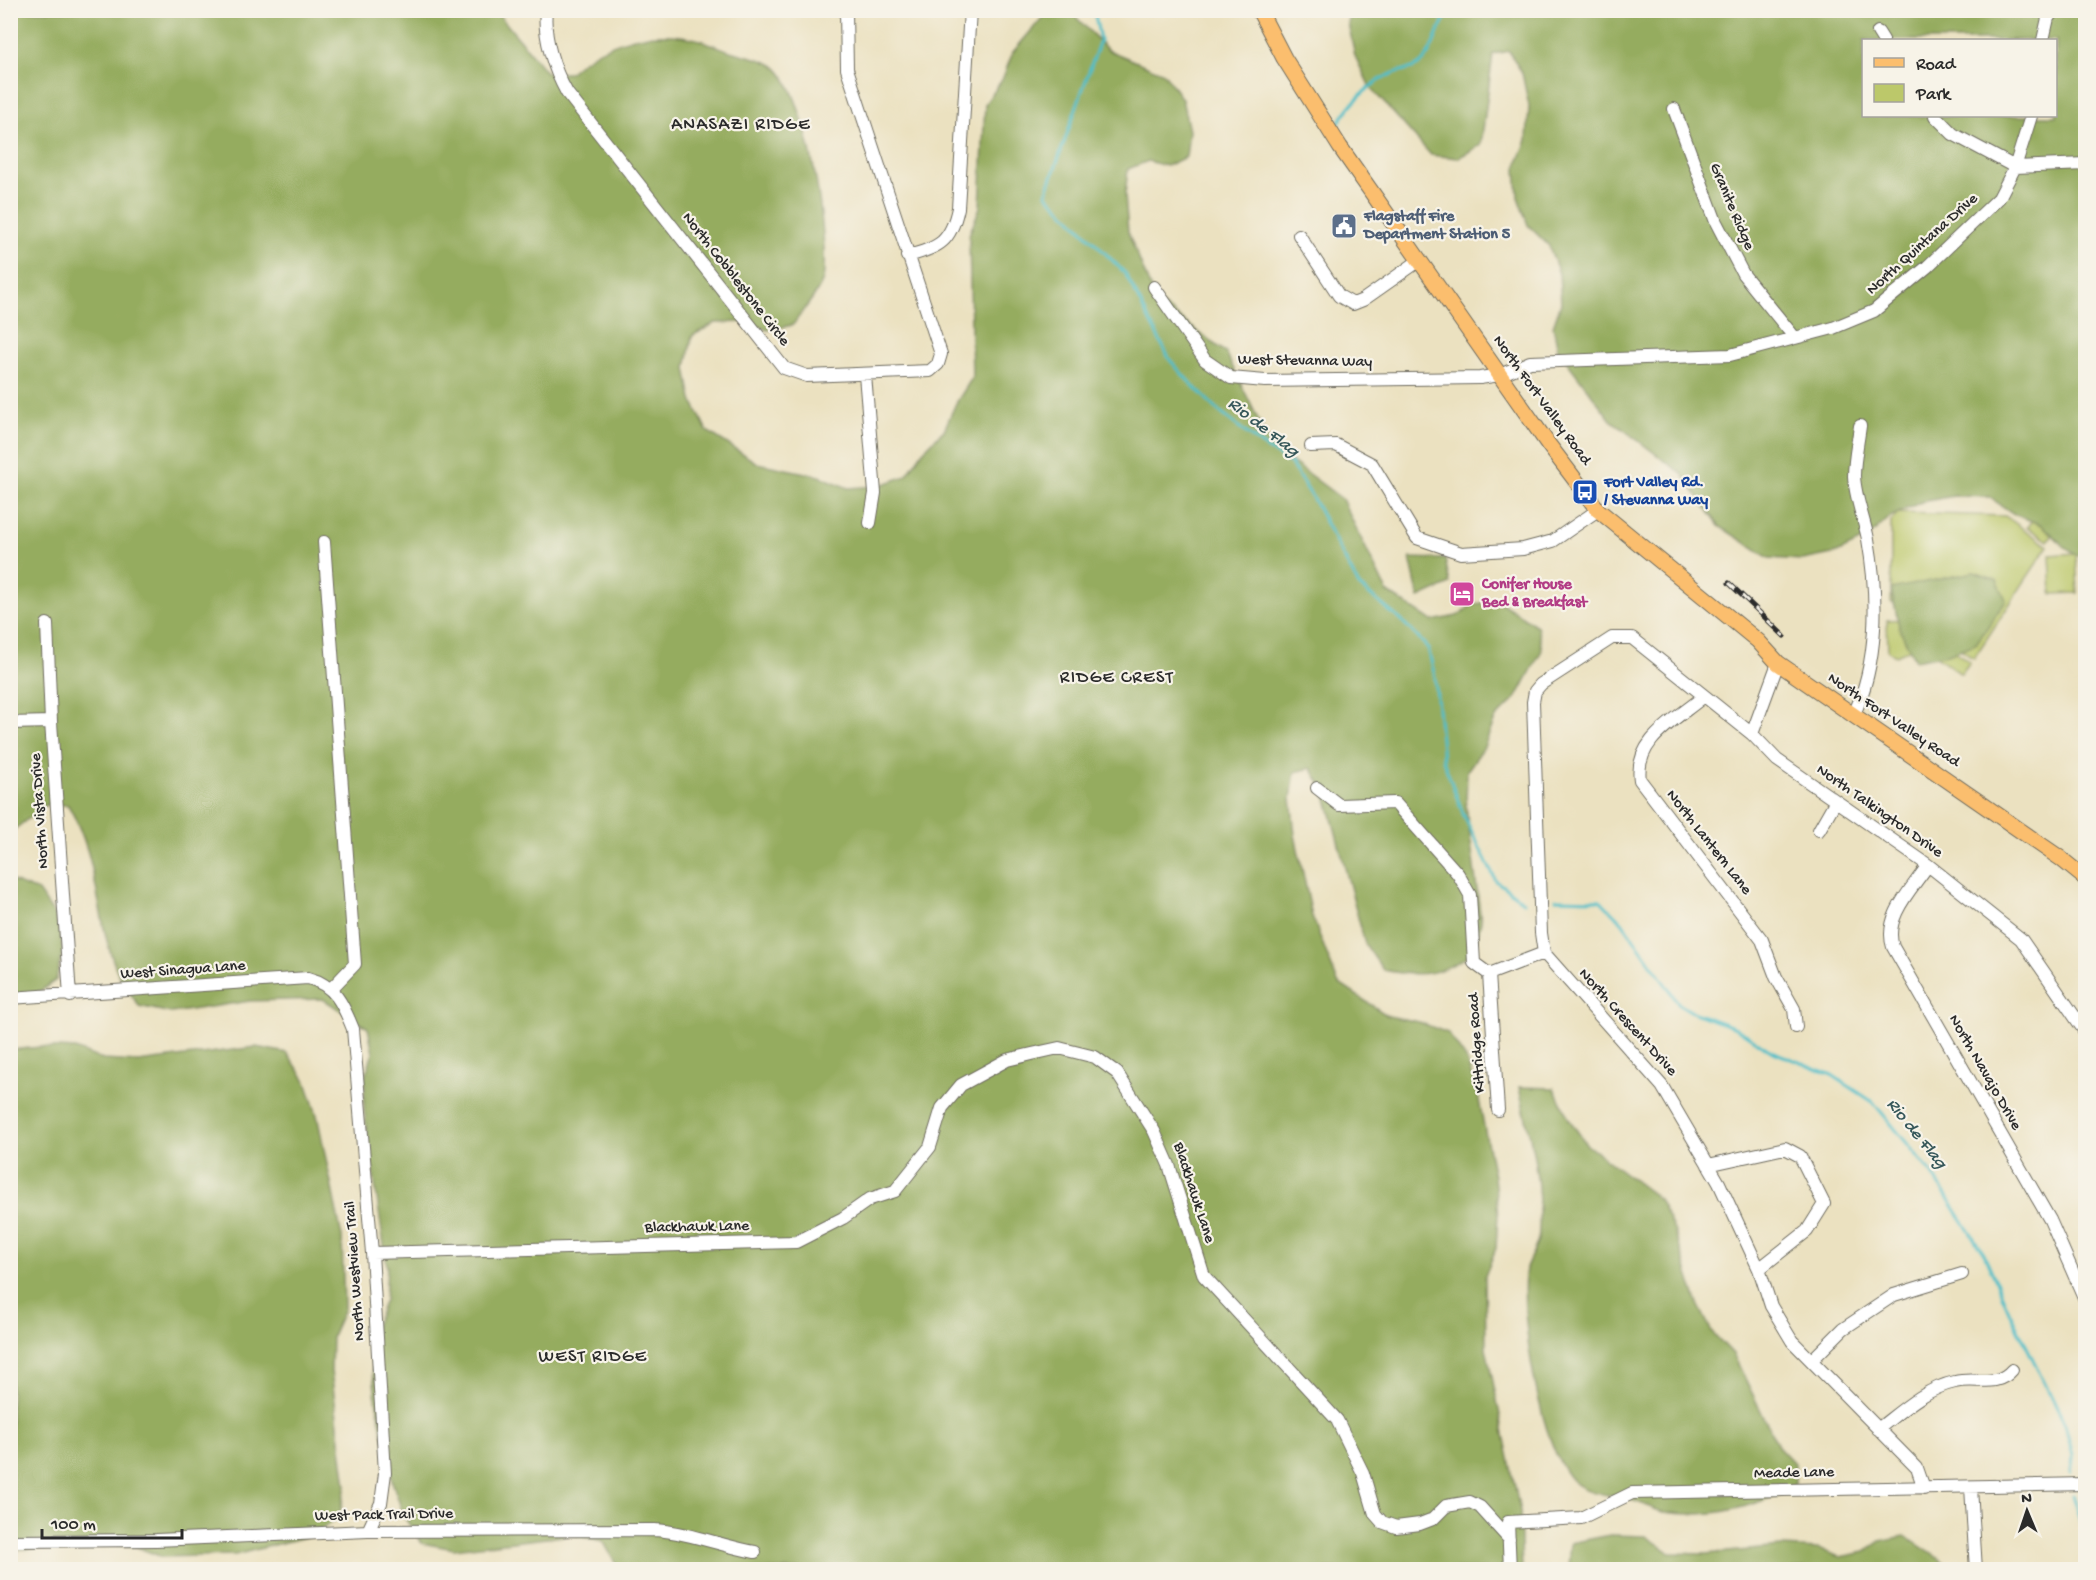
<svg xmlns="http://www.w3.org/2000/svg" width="2096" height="1580" viewBox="0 0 2096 1580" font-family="'Gochi Hand',sans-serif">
<rect width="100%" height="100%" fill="#f7f3e8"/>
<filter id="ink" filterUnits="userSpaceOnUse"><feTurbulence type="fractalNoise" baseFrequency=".0167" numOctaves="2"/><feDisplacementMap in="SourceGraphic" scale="12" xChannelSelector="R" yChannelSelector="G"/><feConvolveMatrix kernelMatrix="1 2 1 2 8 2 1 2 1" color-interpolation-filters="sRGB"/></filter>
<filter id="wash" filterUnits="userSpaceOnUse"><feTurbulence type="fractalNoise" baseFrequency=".008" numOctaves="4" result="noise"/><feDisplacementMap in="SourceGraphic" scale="24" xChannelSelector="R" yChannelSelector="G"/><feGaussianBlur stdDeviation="1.35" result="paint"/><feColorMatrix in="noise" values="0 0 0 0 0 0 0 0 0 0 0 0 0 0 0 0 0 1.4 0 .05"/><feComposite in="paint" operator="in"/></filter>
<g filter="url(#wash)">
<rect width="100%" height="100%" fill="#ebe1c0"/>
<path fill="#bcc86a" stroke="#747a4a" stroke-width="1.5" d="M2039 510 2060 524 2048 541 2027 527Z
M1899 513 2005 516 2048 546 1974 658 1891 602V521Z
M2076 553 2078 593 2052 594 2050 555Z
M1908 619 1970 662 1961 674C1938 658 1924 640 1896 655L1888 651 1887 620Z"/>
<path fill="#95ac5e" stroke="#606c44" stroke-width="1.5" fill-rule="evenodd" d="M1351 10 2085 11V560L2064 546 2042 525 2014 514 1989 497 1954 496 1921 502 1890 517 1868 538 1837 553 1803 560 1769 558 1719 526 1682 474 1611 420 1558 350 1553 326 1561 303 1559 274 1549 246 1528 225 1518 197 1516 168 1527 140 1529 106 1522 73 1509 51 1493 54 1481 145 1458 158 1431 155 1370 87 1355 56 1348 23ZM1864 40H2056V116H1864Z
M11 11H496L547 73H569C600 44 643 29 687 37 701 39 716 46 730 51 743 55 762 58 773 65 807 86 830 241 823 279 821 290 800 314 793 325L768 330 745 322 715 323 692 336 686 368 692 400 707 431 757 463 820 476 848 488 878 486 906 476 923 451 944 430 956 403 972 378 969 235 980 207 985 104 1002 80 1013 52 1048 11H1070L1108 50 1164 73 1182 99 1189 131 1186 157 1166 166 1148 161 1128 169 1125 195 1128 232 1155 299 1226 353 1271 446 1342 499 1387 592 1432 621 1457 616 1472 605 1497 600 1537 626 1542 650 1517 697 1495 719 1484 747 1467 771 1466 805 1481 921 1474 952C1440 975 1423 978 1383 970L1365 944 1325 791 1311 768 1295 772 1291 798 1295 835 1312 916 1338 983 1388 1016 1419 1022 1448 1033 1466 1059 1478 1095 1494 1177 1498 1214 1496 1248 1485 1276 1486 1348 1520 1511 1522 1569 616 1570V1564L603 1541 572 1535 454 1549 422 1543 404 1517 392 1481 376 1400 372 1362 374 1328 385 1300 387 1266 364 1110 365 1076 373 1053 368 1028 323 999 250 1001 171 1013 139 1006C134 998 126 989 121 980 94 924 102 863 68 805H46L11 832Z
M1410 558 1445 559 1450 584 1419 598Z
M1974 572 1997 580 2006 600 1976 644 1948 654 1915 660 1900 630 1891 589Z
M10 880 38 891 56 917 63 949 56 980 30 998 11 1005Z
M40 1047 75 1049 103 1060 138 1062 256 1047 287 1053 305 1079 317 1115 342 1237 344 1309 332 1336 331 1371 346 1486 339 1517 313 1535 235 1555 162 1557 134 1546 99 1544 11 1550V1050Z
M1519 1087 1554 1088 1569 1119 1587 1145 1659 1199 1674 1230 1697 1302 1712 1332 1733 1354 1778 1446 1795 1464V1485C1756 1508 1710 1519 1664 1512 1654 1510 1644 1504 1634 1501 1616 1495 1589 1495 1574 1482 1541 1453 1518 1312 1526 1269 1528 1259 1536 1250 1538 1239 1540 1230 1539 1218 1539 1208 1539 1167 1527 1126 1519 1087Z
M1611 1535 1646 1536 1671 1553 1706 1554 1782 1547 1817 1549 1840 1557 1865 1552 1880 1541 1905 1536 1944 1562 1946 1569H1568L1570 1543Z"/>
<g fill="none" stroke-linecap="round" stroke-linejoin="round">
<path stroke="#50bec8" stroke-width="3" d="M1094 10 1100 40 1046 194 1125 273 1170 360 1192 385 1221 413 1263 446 1290 463 1311 495 1359 586 1403 622 1428 648 1435 677 1443 760 1464 816 1496 881 1524 902
M1336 127C1350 104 1368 83 1394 73 1404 69 1416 70 1424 60 1436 46 1437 25 1451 10
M1556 899 1600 900 1622 922 1679 1004 1692 1012 1736 1028 1771 1051 1832 1075 1873 1102 1933 1175 1984 1254 2010 1313 2065 1424 2073 1456 2071 1472
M2073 1495 2086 1536"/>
</g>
</g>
<g filter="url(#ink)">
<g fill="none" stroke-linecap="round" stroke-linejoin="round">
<g stroke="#6e6b5f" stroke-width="14">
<path id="minor" d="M546 10C543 37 554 70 567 93L784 368 807 376 930 371 938 364 941 354 847 69 846 10
M1878 32 1883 40
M2043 40 2048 18 2054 10
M1674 109 1716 222 1743 274 1795 338
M1935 116 1953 134 2015 167 2086 164
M1299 235 1339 296 1353 304 1363 300 1420 260
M907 256C940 248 951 241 958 208L970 10
M1154 287 1205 360 1231 378 1265 381 1480 378 1500 375 1530 362 1730 355 1833 328 1874 311 1927 267 1999 198 2015 167 2031 116
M865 375 875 493 870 523
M1311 446 1336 445 1372 464 1417 538 1461 553 1523 549 1553 541 1598 510
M324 542 355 964 331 989
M47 624 51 722 70 996
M1703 697C1676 720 1634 740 1640 780L1762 940 1776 977 1794 1009 1796 1027
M1853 716C1879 663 1878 596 1868 539 1864 519 1855 497 1854 476 1854 460 1858 442 1860 426
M10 723 51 722
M1752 734 1778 663
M1317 788 1339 805 1395 803 1458 874 1470 895 1474 963 1489 974 1544 953
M1819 830 1835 802
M1928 865C1912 889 1883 917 1893 947L2050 1220 2086 1302
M1489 974 1498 1110
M10 998 308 978C335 985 343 1004 353 1029L372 1253 385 1473 381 1503 368 1531
M1708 1165 1785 1148 1800 1156 1824 1204 1807 1231 1759 1269
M372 1253 796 1242 843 1218 870 1199 895 1191 930 1147 942 1108 961 1085 1007 1060 1032 1054 1059 1048 1095 1057 1117 1073 1154 1131 1169 1165 1204 1276 1337 1420 1363 1473 1375 1514 1382 1522 1396 1527 1420 1524 1433 1519 1446 1506 1470 1502 1480 1507 1509 1539
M1812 1360 1843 1329 1894 1295 1962 1274
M1878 1429C1900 1412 1926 1388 1955 1382 1975 1377 1997 1388 2012 1370
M1971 1487 1976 1570
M1924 1488 1917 1468 1792 1341 1771 1306 1759 1269 1719 1183 1662 1086 1544 953 1541 933 1533 702 1535 691 1541 684 1612 638H1632L1752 734 1777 760 1928 865 2021 939 2086 1033
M10 1541 156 1540 368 1531 654 1530C688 1532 722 1546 755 1552
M1510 1570 1508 1522 1581 1518 1632 1493 2086 1484"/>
</g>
<g stroke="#6e6b5f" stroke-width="17">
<path id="major" d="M1259 10 1284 58 1340 147 1548 444 1598 510 1758 641 1778 663 2060 858 2086 879"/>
</g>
<use href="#minor" stroke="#fff" stroke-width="12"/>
<use href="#major" stroke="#fbbe6e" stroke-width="15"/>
<g stroke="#2b2b2b" stroke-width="5">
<path id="rail" d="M1729 583 1784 636"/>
</g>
<use href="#rail" stroke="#f7f3e8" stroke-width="3" stroke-dasharray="9" stroke-linecap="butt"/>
</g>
</g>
<defs>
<g id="civic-square" transform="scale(1.35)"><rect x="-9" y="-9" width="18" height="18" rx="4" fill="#5c6f8a" stroke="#f7f3e8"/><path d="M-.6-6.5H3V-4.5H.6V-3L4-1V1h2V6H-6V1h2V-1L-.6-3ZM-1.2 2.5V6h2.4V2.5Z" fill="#fff"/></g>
<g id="bus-square" transform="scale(1.35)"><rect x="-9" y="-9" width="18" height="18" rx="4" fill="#1a4fb4" stroke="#f7f3e8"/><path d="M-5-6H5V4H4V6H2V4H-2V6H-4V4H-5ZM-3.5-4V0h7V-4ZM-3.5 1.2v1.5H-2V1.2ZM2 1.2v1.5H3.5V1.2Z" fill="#fff"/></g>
<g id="hotel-square" transform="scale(1.35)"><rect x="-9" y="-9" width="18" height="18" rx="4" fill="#d1479c" stroke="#f7f3e8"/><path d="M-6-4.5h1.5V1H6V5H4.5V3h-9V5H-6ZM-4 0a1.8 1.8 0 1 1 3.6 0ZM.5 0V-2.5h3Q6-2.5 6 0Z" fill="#fff"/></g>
</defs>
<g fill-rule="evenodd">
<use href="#civic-square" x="1344" y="226"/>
<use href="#bus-square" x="1585" y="492"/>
<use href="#hotel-square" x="1462" y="594"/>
</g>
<g text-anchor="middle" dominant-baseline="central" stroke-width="4.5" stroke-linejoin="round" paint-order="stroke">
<g font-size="16" fill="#2b2b2b" stroke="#f7f3e8">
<text transform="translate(1731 207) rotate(67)">Granite Ridge</text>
<text transform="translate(1923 245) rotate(-42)">North Quintana Drive</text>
<text transform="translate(735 280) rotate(52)">North Cobblestone Circle</text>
<text transform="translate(1305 362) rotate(1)">West Stevanna Way</text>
<text transform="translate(1541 401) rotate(54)">North Fort Valley Road</text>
<text transform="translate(1893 721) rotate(34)">North Fort Valley Road</text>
<text transform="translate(41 811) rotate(-94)">North Vista Drive</text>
<text transform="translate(1879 812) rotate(35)">North Talkington Drive</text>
<text transform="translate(1708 843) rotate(52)">North Lantern Lane</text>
<text transform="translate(183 971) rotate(-4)">West Sinagua Lane</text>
<text transform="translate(1627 1023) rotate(48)">North Crescent Drive</text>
<text transform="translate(1478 1043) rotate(-94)">Kittridge Road</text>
<text transform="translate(1984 1073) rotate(60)">North Navajo Drive</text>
<text transform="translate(1193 1193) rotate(72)">Blackhawk Lane</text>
<text transform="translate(697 1228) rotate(-1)">Blackhawk Lane</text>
<text transform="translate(356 1271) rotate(-94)">North Westview Trail</text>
<text transform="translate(1794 1474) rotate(-1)">Meade Lane</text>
<text transform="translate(384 1516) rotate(-1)">West Pack Trail Drive</text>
</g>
<g font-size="16" font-weight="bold" fill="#4e5e75" stroke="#f7f3e8" text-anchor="start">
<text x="1364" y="217">Flagstaff Fire<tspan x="1364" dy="18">Department Station 5</tspan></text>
</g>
<g font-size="16" font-weight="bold" fill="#164399" stroke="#f7f3e8" text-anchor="start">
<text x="1604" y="483">Fort Valley Rd.<tspan x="1604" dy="18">/ Stevanna Way</tspan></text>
</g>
<g font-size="16" font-weight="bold" fill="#b23c85" stroke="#f7f3e8" text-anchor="start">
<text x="1482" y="585">Conifer House<tspan x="1482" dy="18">Bed &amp; Breakfast</tspan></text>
</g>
<g font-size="18" letter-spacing="1.5" fill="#2b2b2b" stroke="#f7f3e8">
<text x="741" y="125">ANASAZI RIDGE</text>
<text x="1117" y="678">RIDGE CREST</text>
<text x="593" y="1357">WEST RIDGE</text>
</g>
<g font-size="18" font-style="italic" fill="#36575a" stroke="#f7f3e8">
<text transform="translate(1263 428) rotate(38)">Rio de Flag</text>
<text transform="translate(1916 1134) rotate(51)">Rio de Flag</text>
</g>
</g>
<rect width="2096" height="1580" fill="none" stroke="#f7f3e8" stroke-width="36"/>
<rect x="1862" y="39" width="195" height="78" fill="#f7f3e8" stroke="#a5a39c" stroke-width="1.5"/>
<rect x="1874" y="58" width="30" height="9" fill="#fbbe6e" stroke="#a5a39c" stroke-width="1.5"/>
<text x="1916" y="69" font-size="18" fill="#2b2b2b">Road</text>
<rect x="1874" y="84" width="30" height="18" fill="#bcc86a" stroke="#a5a39c" stroke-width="1.5"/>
<text x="1916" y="99" font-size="18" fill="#2b2b2b">Park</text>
<g transform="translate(2027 1511) rotate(358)" stroke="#f7f3e8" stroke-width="4.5" paint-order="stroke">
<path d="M0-4.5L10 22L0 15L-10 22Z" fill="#2b2b2b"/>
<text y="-9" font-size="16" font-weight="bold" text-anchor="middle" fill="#2b2b2b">N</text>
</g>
<path d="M42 1529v9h140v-9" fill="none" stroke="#2b2b2b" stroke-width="3"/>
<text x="51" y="1529" font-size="18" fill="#2b2b2b" stroke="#f7f3e8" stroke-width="4.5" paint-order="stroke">100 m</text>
</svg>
